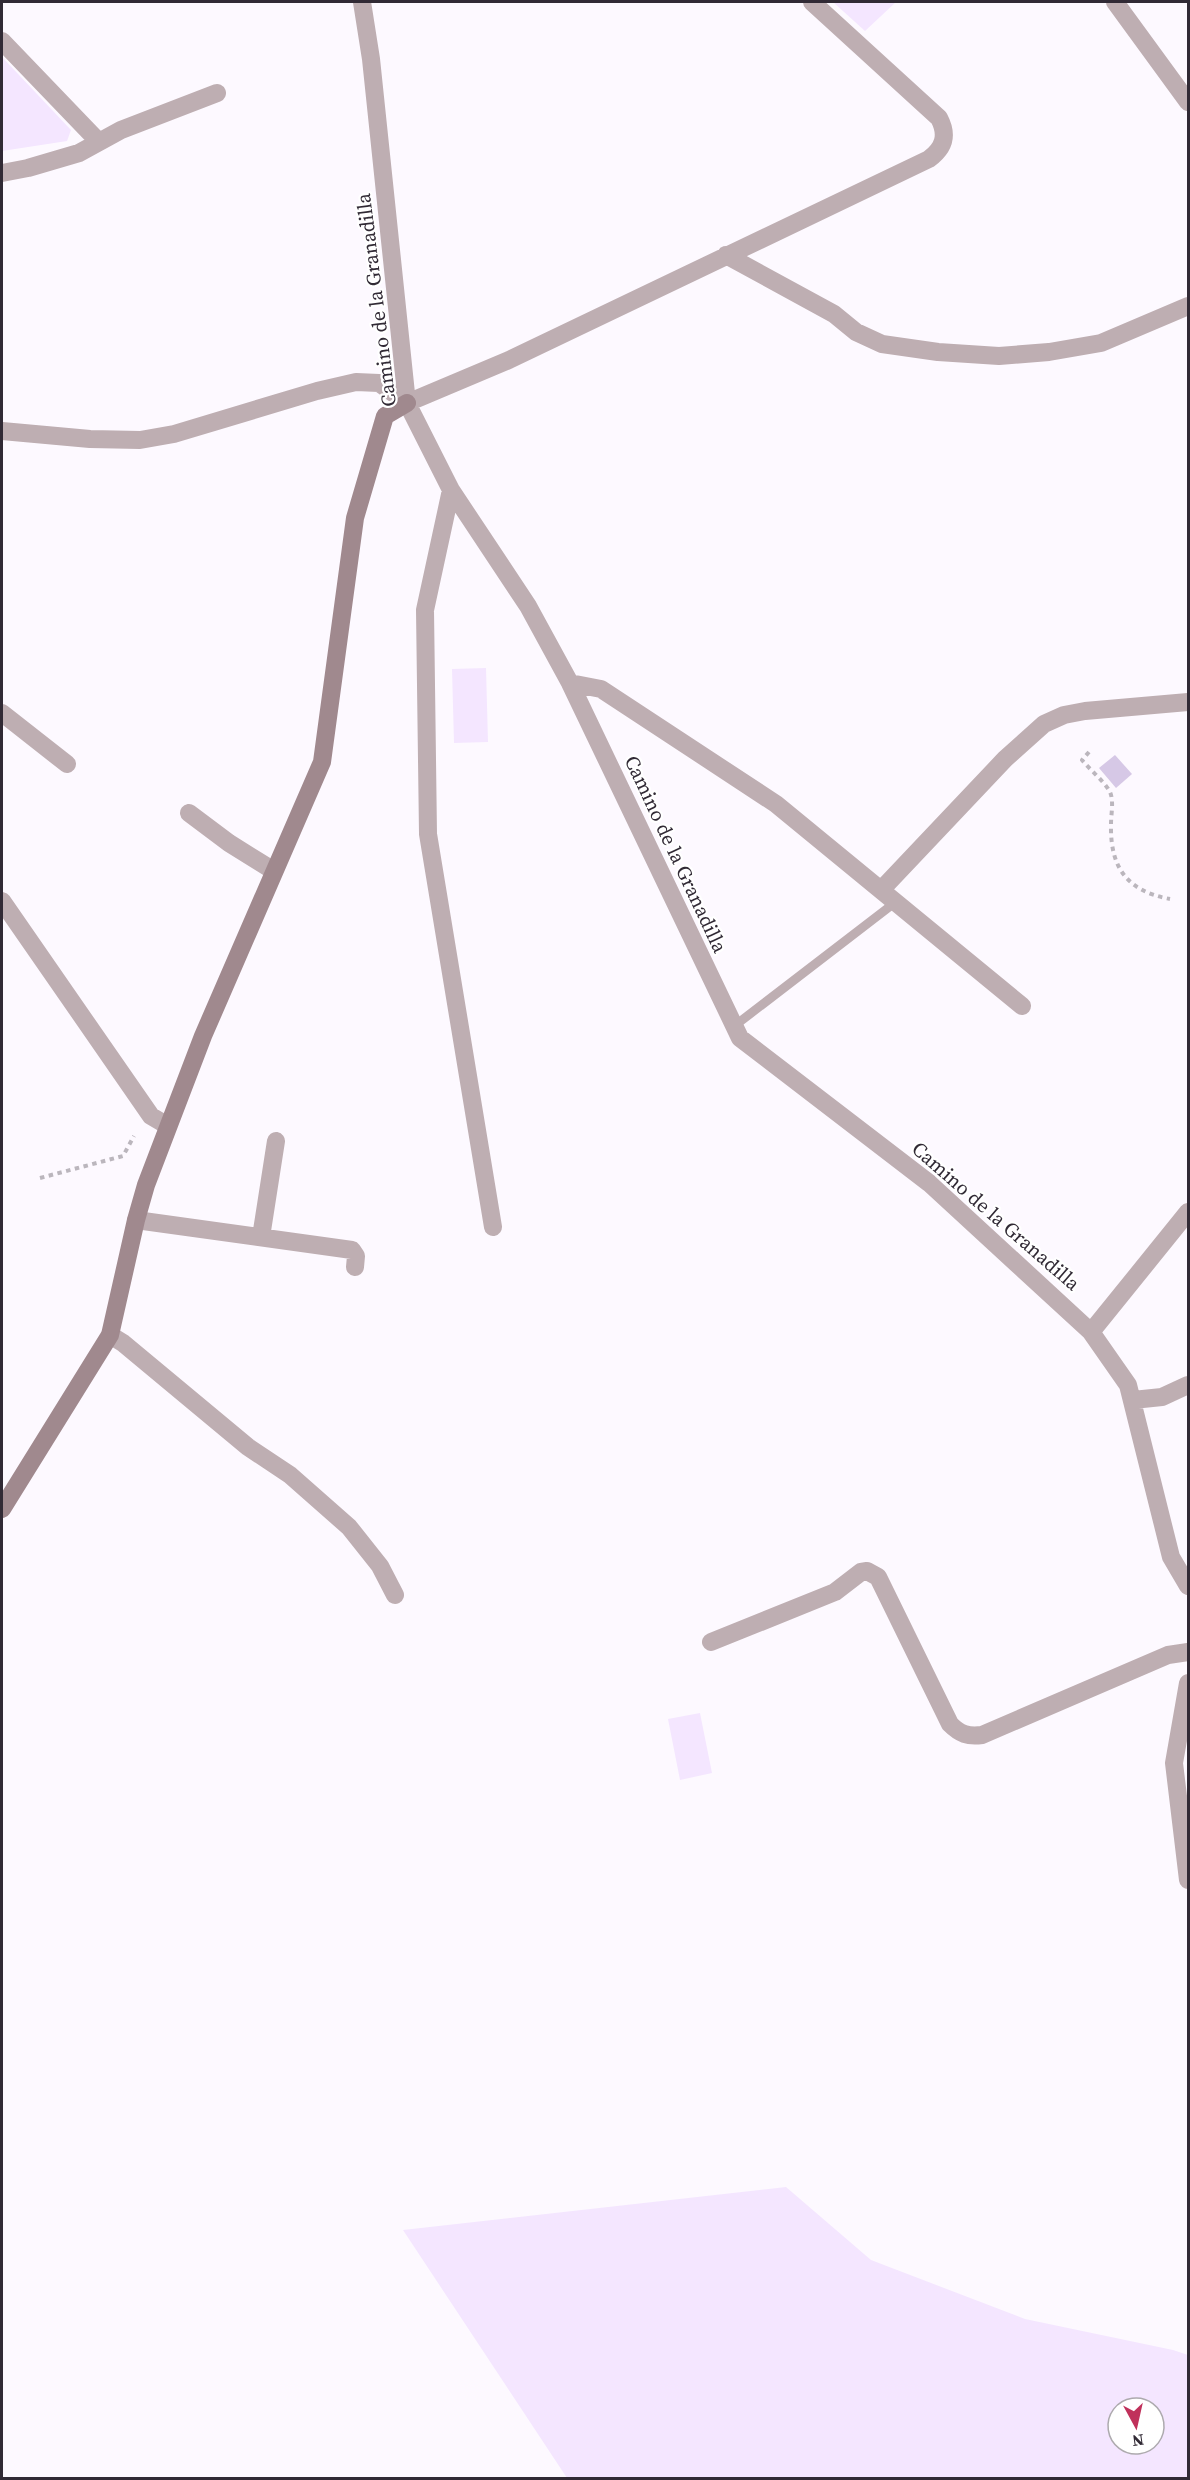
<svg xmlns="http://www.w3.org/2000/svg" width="1190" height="2480" viewBox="0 0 1190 2480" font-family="'Source Serif 4',serif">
<rect width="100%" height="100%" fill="#fdf9ff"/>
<path fill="#f4e6ff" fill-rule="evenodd" d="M833 2H896L865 31Z
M2 57 71 130 67 141 2 151Z
M486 668 488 742 454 743 452 669Z
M700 1713 712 1773 680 1780 668 1719Z
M786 2187 871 2260 1025 2319 1173 2350 1188 2355V2478H567L403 2230ZM1118 2408H1154V2444H1118Z"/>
<path fill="#d6c8e6" d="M1115 755 1132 774 1116 788 1099 768Z"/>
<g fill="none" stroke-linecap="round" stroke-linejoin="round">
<path stroke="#bbb6bd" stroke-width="4" stroke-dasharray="4.5 4.5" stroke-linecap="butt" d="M1089 752 1082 760C1090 770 1104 781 1110 792 1114 801 1111 814 1111 824 1110 868 1127 891 1170 899
M40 1178 123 1156 134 1136"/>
<path stroke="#beaeb2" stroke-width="9" d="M733 1027 897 901"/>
<path stroke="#beaeb2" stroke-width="18" d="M362 2 371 59 407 403 451 490 528 606 570 683 740 1038 929 1183 1091 1332 1128 1385 1171 1557 1188 1586
M1115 2 1188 102
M2 41 99 142
M2 173 28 168 79 153 121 130 217 93
M726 255 834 314 856 332 882 344 938 352 999 356 1049 352 1101 343 1188 306
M2 431 90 439 140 440 174 434 317 391 356 382 379 383 407 403 509 360 929 159C944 148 948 135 939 118L812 2
M451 490 425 610 428 834 493 1227
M570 683 601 689 776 804 1022 1006
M2 713 67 764
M189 813 229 843 274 871
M882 889 1005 759 1044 724 1064 715 1085 711 1188 702
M2 901 151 1116 168 1126
M136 1220 352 1250 356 1256 355 1267
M261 1237 276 1141
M1091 1332 1188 1212
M110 1335 123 1343 248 1447 290 1475 349 1527 380 1566 395 1595
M1133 1400 1162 1397 1188 1385
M711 1642 835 1592 861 1572 867 1571 878 1577 950 1724C960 1734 968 1737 982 1735L1168 1655 1188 1652
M1188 1683 1174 1763 1188 1880"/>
<path stroke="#a0898e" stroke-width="18" d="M2 1509 110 1335 136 1220 146 1185 203 1036 322 762 355 518 385 416 407 403"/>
</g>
<g text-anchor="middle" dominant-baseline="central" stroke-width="4.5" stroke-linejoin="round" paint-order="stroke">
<g font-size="20" fill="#312a35" stroke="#fff">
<text transform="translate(376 300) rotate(-97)">Camino de la Granadilla</text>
<text transform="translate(676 854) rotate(65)">Camino de la Granadilla</text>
<text transform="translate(996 1216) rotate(41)">Camino de la Granadilla</text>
</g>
</g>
<rect width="1190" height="2480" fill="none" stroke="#312a35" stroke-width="6"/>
<g transform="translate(1136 2426) rotate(172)"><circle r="28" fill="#ffffff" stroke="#adaaae" stroke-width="1.5"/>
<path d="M0-4.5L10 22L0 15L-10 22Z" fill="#c0315b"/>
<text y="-9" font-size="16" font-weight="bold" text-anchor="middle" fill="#312a35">N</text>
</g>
</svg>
